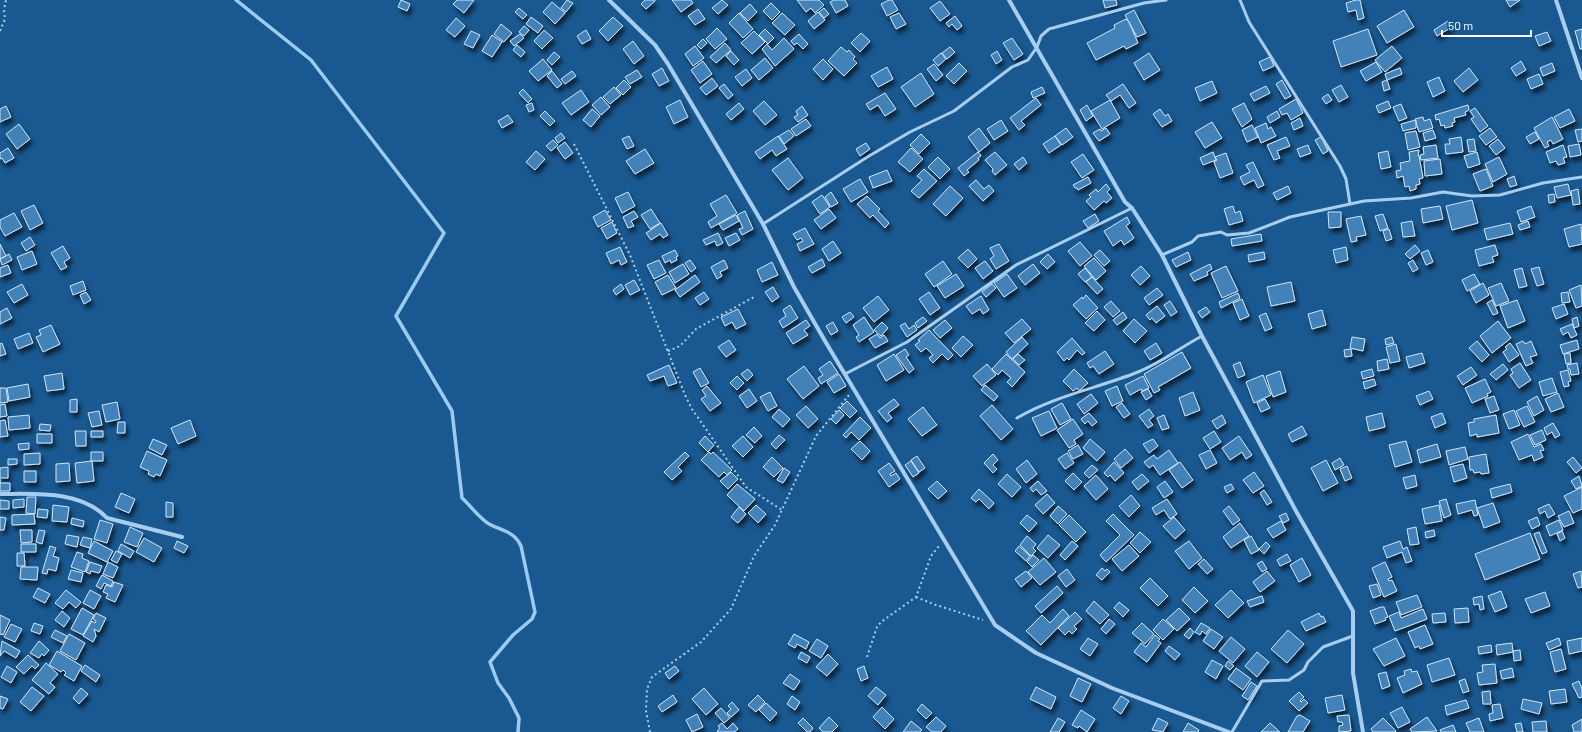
<svg xmlns="http://www.w3.org/2000/svg" width="1582" height="732" viewBox="0 0 1582 732" font-family="Barlow,sans-serif">
<defs>
<filter id="shadow"><feDropShadow dx="2.5" dy="4.5" stdDeviation="2" flood-color="#0009"/></filter>
</defs>
<rect width="100%" height="100%" fill="#195890"/>
<g fill="none" stroke-linecap="round" stroke-linejoin="round">
<path stroke="#9bcbf1" stroke-width="3.5" d="M236 0 311 60 444 233 396 316 452 411 462 498C471 506 479 518 489 524 502 531 514 531 521 546L535 612 532 619 513 635 490 662 498 683 509 698 519 718 518 732"/>
</g>
<path fill="#4282b8" stroke="#cee6fb" filter="url(#shadow)" d="M401 0 410 4 407 11 398 7Z
M457 0H474L464 13 453 4Z
M567 0 573 3 566 12 561 8Z
M645 0H655V1L646 9 641 4Z
M672 0H691L693 3 681 12Z
M722 0 728 5 718 14 712 8Z
M797 0H819L824 5 815 13 811 8 806 12Z
M834 0H845L848 6 836 13 830 2Z
M889 0H892L898 10 887 16 881 4Z
M1103 0H1116L1117 5 1105 8Z
M1356 0H1360L1364 18 1358 20 1356 10 1348 12 1346 3Z
M1506 0H1520L1510 7Z
M940 1 950 14 940 21 930 8Z
M552 2 565 13 555 24 543 12Z
M771 3 780 12 772 20 763 11Z
M750 4 757 12 748 21 740 13Z
M519 8 527 15 523 19 515 12Z
M824 8 829 14 824 18 819 12Z
M698 9 705 19 695 25 688 16Z
M1134 10 1146 33 1137 37 1125 15Z
M1404 10 1414 27 1387 43 1377 26Z
M818 12 825 20 814 29 808 21Z
M739 13 753 29 743 38 729 23Z
M782 13 795 25 785 35 772 23Z
M899 13 906 24 896 29 890 17Z
M955 16 962 26 957 30 952 24 949 27 946 23Z
M531 17 543 26 538 33 526 24Z
M613 17 623 26 608 41 599 31Z
M456 18 465 26 455 37 446 30Z
M1126 19 1129 22 1138 43 1126 49 1124 46 1096 60 1087 43 1115 28 1114 25Z
M1448 21 1452 27 1437 36 1434 30Z
M501 24 512 33 504 42 494 34Z
M524 26 529 30 524 36 519 32Z
M717 28 727 39 715 49 706 39Z
M765 29 774 38 768 44 759 35Z
M1368 29 1377 55 1341 67 1333 41Z
M1582 29V49H1580L1575 31Z
M544 30 553 38 542 49 534 41Z
M586 30 591 39 582 44 577 36Z
M471 31 480 35 473 48 464 44Z
M754 31 765 42 752 54 741 43Z
M1547 32 1551 41 1539 46 1535 36Z
M861 33 870 41 860 52 851 43Z
M520 34 524 38 514 46 510 41Z
M799 34 808 44 803 49 797 43 794 45 791 41Z
M492 35 502 42 492 57 482 51Z
M784 38 794 49 775 66 762 49 767 44 772 50Z
M1012 38 1023 54 1014 60 1003 43Z
M703 39 707 43 701 49 697 45Z
M633 41 644 56 634 64 623 49Z
M725 43 731 50 716 63 710 57Z
M517 45 525 52 521 57 513 50Z
M695 46 704 58 693 66 685 54Z
M1392 46 1402 58 1385 72 1375 60Z
M841 47 847 52 849 50 855 57 853 59 857 63 844 76 828 61Z
M950 47 955 52 947 59 942 53Z
M731 51 739 60 734 65 726 56Z
M997 51 1002 60 996 64 991 55Z
M554 52 560 57 552 65 547 60Z
M941 53 946 59 938 66 933 60Z
M1149 53 1160 70 1144 80 1134 63Z
M1270 57 1274 66 1263 71 1259 62Z
M765 58 773 68 759 80 751 70Z
M543 59 552 70 538 81 529 71Z
M823 59 833 69 823 80 813 69Z
M703 61 712 74 700 83 691 70Z
M1521 61 1526 70 1516 76 1511 68Z
M1376 62 1382 72 1366 81 1360 71Z
M959 63 967 71 954 84 946 76Z
M1552 63 1555 71 1543 76 1540 68Z
M934 64 943 75 936 81 927 69Z
M887 67 893 79 878 87 871 76Z
M662 68 669 81 659 86 652 74Z
M1400 68 1402 74 1387 80 1385 74Z
M1469 68 1478 80 1463 92 1454 81Z
M746 69 752 78 742 86 735 77Z
M637 70 642 77 630 84 625 77Z
M552 71 562 84 557 88 547 76Z
M572 71 576 76 565 84 561 79Z
M921 73 934 94 915 107 901 87Z
M1539 74 1543 84 1531 89 1527 79Z
M1439 77 1445 91 1433 97 1427 82Z
M712 78 718 86 706 95 700 88Z
M624 80 631 87 623 95 616 88Z
M1282 80 1291 96 1285 99 1276 84Z
M1387 80 1390 89 1384 91 1382 82Z
M1212 81 1217 93 1200 101 1195 88Z
M724 84 733 95 728 99 719 88Z
M1123 84 1136 103 1129 108 1120 95 1111 101 1106 95Z
M1341 85 1348 97 1339 102 1332 90Z
M1266 86 1270 93 1254 101 1250 94Z
M614 87 621 95 610 104 603 97Z
M1042 87 1045 93 1033 98 1031 92Z
M523 89 532 99 528 103 519 93Z
M581 90 589 102 571 115 562 103Z
M885 93 896 109 885 116 878 105 870 110 866 104Z
M1328 94 1332 100 1326 104 1322 98Z
M601 97 610 107 601 115 592 105Z
M1036 98 1041 105 1021 121 1025 125 1019 130 1010 118Z
M1296 99 1303 113 1291 120 1287 113 1282 115 1279 109Z
M680 100 688 117 674 124 666 107Z
M1110 100 1120 118 1102 129 1091 111Z
M764 101 777 115 765 125 753 111Z
M1388 101 1391 108 1379 113 1376 106Z
M532 103 534 110 529 112 526 105Z
M739 103 744 109 731 120 726 114Z
M1244 103 1252 119 1242 127 1232 109Z
M1401 104 1407 118 1399 121 1393 107Z
M1087 105 1093 116 1086 121 1080 110Z
M1468 105 1469 110 1465 112 1466 115 1454 118 1455 122 1452 123 1453 126 1445 128 1444 125 1441 126 1439 119 1436 120 1435 115Z
M6 106 11 117 0 122V109Z
M802 106 808 115 798 122 794 117 798 115 796 111Z
M1475 108 1488 126 1480 132 1471 119 1474 117 1470 111Z
M592 109 600 116 591 127 583 120Z
M1160 109 1165 116 1168 114 1172 121 1162 127 1153 114Z
M1569 109 1575 121 1560 128 1554 117Z
M545 111 555 121 550 126 540 116Z
M1277 111 1280 117 1270 123 1267 117Z
M508 115 513 122 502 128 498 121Z
M1423 117 1424 121 1430 119 1433 128 1419 132 1415 119Z
M1552 117 1563 139 1553 144 1551 140 1547 142 1549 146 1545 148 1534 128Z
M1300 118 1303 126 1294 130 1291 123Z
M806 119 811 126 796 136 791 129Z
M1001 120 1008 131 994 140 987 129Z
M1416 120V128L1403 131 1401 124Z
M1212 122 1222 138 1205 148 1195 132Z
M1266 123 1268 129 1271 127 1276 136 1261 143 1255 128Z
M19 124 30 139 17 149 6 134Z
M1252 125 1258 137 1247 142 1242 130Z
M979 128 990 143 979 152 968 137Z
M1066 128 1073 137 1062 145 1055 136Z
M1106 128 1110 134 1099 141 1093 133 1100 129 1101 131Z
M1490 128 1497 137 1486 145 1479 136Z
M1582 129V141L1578 142 1575 130Z
M789 130 794 136 784 144 779 136Z
M1433 130 1436 138 1425 141 1423 133Z
M1416 131 1420 147 1408 150 1405 133Z
M1535 132 1539 139 1530 144 1526 137Z
M561 133 565 138 558 143 555 138Z
M921 134 930 143 919 154 910 145Z
M629 136 634 146 627 149 622 139Z
M778 136 787 149 776 156 772 150 760 159 755 152Z
M1055 136 1061 145 1049 153 1043 144Z
M1286 137 1290 146 1277 151 1280 158 1274 160 1267 145Z
M1321 137 1328 151 1323 154 1315 140Z
M1461 137 1463 152 1446 154 1445 144H1450L1449 139Z
M1474 139 1476 151 1469 152 1467 140Z
M1498 139 1505 148 1496 155 1489 146Z
M553 140 558 145 551 151 546 146Z
M565 142 573 153 565 159 557 148Z
M866 143 870 149 860 156 856 149Z
M1579 144 1581 155 1570 157 1568 146Z
M1308 145 1311 153 1300 157 1297 149Z
M1436 145 1438 158 1421 160 1420 155 1424 154 1423 147Z
M1563 145 1567 157 1563 158 1565 163 1558 165 1556 161 1550 163 1546 152Z
M8 148 14 158 5 163 2 158 0 159V153Z
M911 148 923 159 910 172 898 162Z
M645 149 654 163 635 174 626 161Z
M1419 150 1418 156H1419L1423 178 1419 179 1420 184 1416 185V189L1410 191 1409 186 1405 187 1403 176 1397 178 1396 171 1401 170 1400 163 1410 161 1409 152Z
M536 151 545 159 535 170 526 162Z
M1388 151 1391 167 1381 169 1378 153Z
M978 152 981 156 978 158 979 160 967 170 969 172 964 176 958 168Z
M995 152 1007 165 995 175 992 171 993 169 985 160Z
M1213 152 1216 160 1203 165 1200 158Z
M1477 152 1480 164 1468 168 1464 156Z
M1226 153 1233 173 1220 178 1214 162 1217 160 1215 157Z
M1083 154 1094 170 1082 178 1071 162Z
M938 157 950 169 940 179 928 167Z
M1023 157 1027 163 1019 170 1014 164Z
M1499 157 1507 174 1493 182 1485 164Z
M788 158 803 178 788 190 772 170Z
M1440 159 1442 174 1425 176 1424 161Z
M1253 162 1264 185 1258 188 1254 180 1244 185 1240 177 1250 172 1246 165Z
M924 169 937 181 919 198 911 191 922 180 917 176Z
M1486 169 1493 186 1480 191 1473 174Z
M887 170 892 181 873 188 869 177Z
M1514 176 1517 185 1510 187 1507 179Z
M1088 177 1091 183 1078 190 1077 188H1075L1073 185Z
M860 179 868 192 851 202 843 189Z
M976 180 984 189 989 185 994 191 983 201 969 186Z
M1106 184 1110 189 1107 192 1112 198 1106 203 1104 201 1094 210 1086 201 1091 197 1089 195 1096 189 1098 192Z
M1568 184 1571 195 1557 198 1554 187Z
M950 186 963 198 946 216 933 204Z
M1288 186 1291 193 1277 200 1273 193Z
M1578 189 1580 204 1573 205 1571 191Z
M628 192 635 206 622 213 615 198Z
M831 192 838 203 831 207 825 197Z
M1554 194 1555 202 1549 203 1548 195Z
M726 195 737 213 711 228 708 222 717 216 710 204Z
M822 195 830 207 820 214 812 202Z
M867 196 880 209 878 211 889 223 885 228 873 215 870 218 857 204Z
M1472 200 1478 223 1452 230 1446 206Z
M34 205 43 223 30 230 21 211Z
M1233 206 1235 213 1240 211 1243 221 1229 225 1224 209Z
M1440 206 1443 219 1423 223 1421 209Z
M1531 206 1535 217 1521 222 1517 211Z
M651 209 660 223 650 229 641 215Z
M829 209 836 218 821 229 814 220Z
M605 210 611 220 598 227 593 217Z
M634 211 638 217 631 221 634 226 628 228 623 217Z
M745 211 753 229 742 235 739 229 743 228 737 215Z
M1328 212H1341V227L1329 228Z
M14 213 22 227 5 236 0 227V220Z
M1095 214 1099 221 1088 228 1083 221Z
M1383 214 1388 228 1380 231 1375 216Z
M736 215 739 221 723 230 719 224Z
M1361 216 1366 235 1356 237 1357 241 1351 242 1346 219Z
M1127 217 1130 223 1126 226 1134 238 1124 245 1121 240 1113 246 1104 231Z
M1412 221 1415 236 1403 237 1401 223Z
M1528 221 1530 227 1520 230 1518 225Z
M612 222 617 233 607 239 601 228Z
M661 223 668 235 663 238 660 234 651 240 646 233Z
M1510 223 1513 234 1487 240 1484 229Z
M1581 224 1582 244 1569 247 1564 229Z
M805 228 814 244 800 251 797 244 803 241 801 238 797 240 793 234Z
M1389 229 1392 239 1386 241 1383 231Z
M718 233 723 243 717 246 715 241 706 245 703 240Z
M736 233 740 240 729 246 725 238Z
M1261 234 1262 241 1232 246 1231 239Z
M30 237 35 245 26 251 21 243Z
M833 241 841 253 829 261 822 249Z
M1080 242 1092 256 1080 266 1068 251Z
M0 244 6 256 0 259Z
M999 244 1009 261 996 269 990 259 994 256 990 248Z
M1415 245 1420 251 1410 259 1405 254Z
M1495 245 1498 255 1492 257 1494 262 1479 266 1475 250Z
M63 246 70 258 64 262 67 267 61 270 51 253Z
M620 247 627 262 621 265 619 260 611 264 606 253Z
M1346 247 1348 260 1336 263 1333 250Z
M968 249 977 259 968 268 958 258Z
M675 250 678 256 676 257 677 260 671 263 670 260 665 263 662 256Z
M1100 250 1110 261 1104 266 1094 255Z
M1428 250 1433 262 1426 265 1421 253Z
M32 251 37 264 22 270 17 257Z
M1188 252 1191 260 1176 267 1172 260Z
M1264 252 1265 259 1249 262 1248 255Z
M9 254 12 260 2 265 0 259Z
M1048 254 1055 262 1047 269 1040 262Z
M1094 258 1106 271 1096 280 1084 266Z
M822 259 825 266 812 273 808 267Z
M659 260 666 273 654 279 647 265Z
M690 260 696 268 691 272 685 263Z
M724 260 728 268 720 272 722 276 717 279 711 267Z
M1413 260 1418 269 1413 272 1408 263Z
M943 261 952 274 934 287 925 274Z
M985 261 993 271 983 279 975 268Z
M772 262 778 275 762 282 757 270Z
M683 264 689 274 675 283 669 272Z
M1033 264 1040 273 1025 285 1018 276Z
M1210 264 1212 269 1207 272 1208 275 1194 281 1190 274Z
M8 265 11 273 0 277V268Z
M1141 266 1150 276 1140 285 1131 275Z
M1226 266 1238 291 1222 298 1211 273Z
M1539 267 1544 284 1537 286 1531 269Z
M1085 268 1092 277 1085 282 1078 274Z
M1522 268 1527 286 1519 288 1514 270Z
M956 274 964 286 945 298 937 286Z
M1007 274 1017 288 1004 297 994 283Z
M1474 274 1480 284 1467 291 1462 280Z
M668 275 676 288 662 295 655 282Z
M695 275 700 282 680 297 675 290Z
M1092 277 1103 289 1097 294 1086 282Z
M634 280 640 290 630 295 625 285Z
M83 281 86 290 73 295 70 286Z
M1291 282 1295 301 1271 306 1267 287Z
M1483 283 1489 295 1476 303 1470 291Z
M1501 283 1509 301 1496 306 1488 288Z
M22 284 28 295 14 303 7 292Z
M621 284 624 289 616 295 613 290Z
M992 284 996 288 986 297 982 292Z
M1581 285 1582 306 1576 308 1569 290Z
M773 287 779 297 772 302 765 292Z
M1157 288 1163 295 1149 305 1144 298Z
M86 292 91 300 84 304 80 295Z
M704 292 709 299 700 305 695 298Z
M929 292 940 308 930 315 919 299Z
M1568 292 1570 302 1562 303 1561 293Z
M1238 293 1240 298 1221 308 1219 302Z
M1086 295 1098 308 1086 319 1073 305 1082 297 1083 299Z
M878 296 889 310 874 322 863 308Z
M981 296 989 310 983 314 980 309 972 314 966 306Z
M1242 299 1249 316 1240 320 1233 303Z
M1492 300 1498 313 1493 315 1487 303Z
M1517 300 1525 321 1508 328 1500 306Z
M1111 301 1120 311 1113 317 1104 307Z
M1170 301 1177 312 1171 316 1164 305Z
M1564 304 1568 314 1556 319 1552 308Z
M790 305 798 318 783 328 779 321 786 316 783 310Z
M1157 306 1165 316 1156 323 1152 318 1150 320 1146 315Z
M1206 307 1210 312 1202 318 1198 312Z
M7 308 12 318 0 324V312Z
M738 309 746 324 736 329 732 322 725 326 721 317Z
M1322 310 1326 325 1312 329 1308 314Z
M1097 311 1105 320 1094 331 1085 323Z
M850 312 854 317 846 323 842 317Z
M1123 312 1127 318 1117 325 1113 320Z
M1266 313 1272 328 1265 331 1259 316Z
M864 317 874 332 859 342 856 337 859 335 853 325Z
M923 317 927 321 918 328 915 323Z
M1577 317 1579 326 1574 328 1572 319Z
M1022 319 1031 329 1014 343 1005 333Z
M1134 319 1147 331 1135 343 1123 331Z
M806 320 810 326 804 330 808 335 793 344 786 333Z
M945 320 952 328 940 338 933 330Z
M1498 321 1511 338 1492 353 1480 336Z
M833 322 838 331 831 335 826 326Z
M882 322 888 328 881 336 874 330Z
M905 323 909 329 914 325 917 330 907 337 900 326Z
M1572 324 1577 335 1571 338 1568 332 1563 335 1560 329Z
M51 325 60 344 43 352 36 337 41 335 39 330Z
M929 330 953 355 948 360 942 354 933 363 929 358 933 355 926 348 921 352 915 345 920 341 918 340Z
M29 333 33 343 18 349 14 339Z
M877 334 880 338 884 335 888 341 875 348 869 339Z
M963 336 973 345 961 357 952 348Z
M1022 337 1028 344 1012 359 1006 352Z
M1352 337 1365 339 1363 351 1350 348Z
M1392 337 1394 343 1386 345 1385 339Z
M1072 338 1085 353 1082 355 1077 350 1069 360 1067 358 1064 361 1057 352Z
M729 340 736 350 726 357 718 347Z
M1577 340 1579 349 1563 354 1560 345Z
M1477 341 1489 355 1482 362 1469 348Z
M1523 341 1525 344 1531 341 1537 355 1530 357 1533 363 1526 366 1516 344Z
M2 343 6 354 0 356V344Z
M1156 343 1162 353 1150 360 1144 351Z
M1510 343 1519 355 1509 362 1503 352 1507 349 1505 347Z
M1396 344 1400 361 1390 363 1386 347Z
M905 349 909 355 906 357 914 369 909 373 896 355Z
M1351 349 1352 356 1345 357 1344 350Z
M1105 351 1114 364 1099 374 1093 366 1090 368 1087 363Z
M1182 352 1191 368 1158 387 1160 390 1154 393 1144 374Z
M1422 353 1425 363 1409 368 1406 357Z
M1570 353 1571 363 1566 364 1564 354Z
M894 354 904 370 886 381 877 365Z
M1006 354 1025 372 1012 387 1007 382 1011 378 1002 370 998 375 992 369Z
M1018 354 1025 360 1019 365 1013 359Z
M1387 359 1389 369 1378 371 1377 361Z
M830 361 838 373 821 384 818 378 823 375 819 369Z
M1240 362 1245 375 1238 378 1233 365Z
M1520 363 1531 380 1519 388 1510 375 1513 373 1511 369Z
M1577 363 1579 374 1571 375 1570 369H1568L1567 365Z
M987 364 996 375 982 386 973 376Z
M1503 364 1508 370 1496 380 1490 374Z
M669 365 677 383 668 386 664 376 650 381 647 375Z
M804 366 819 386 803 399 787 379Z
M1471 367 1477 375 1463 385 1457 376Z
M700 368 709 383 701 387 693 372Z
M748 369 753 375 747 381 741 374Z
M1074 369 1088 383 1079 391 1077 388 1073 391 1063 381Z
M1372 369 1374 376 1363 379 1361 372Z
M1568 370 1571 381 1568 382 1569 386 1564 387 1560 372Z
M1280 371 1286 392 1273 397 1266 376Z
M62 373 64 389 47 391 44 376Z
M839 374 846 386 834 393 827 382Z
M1263 375 1271 395 1254 403 1246 382Z
M737 376 744 383 737 390 730 383Z
M1143 376 1149 388 1142 391 1141 389 1130 395 1125 385Z
M1552 378 1557 392 1543 396 1539 382Z
M1374 379 1376 385 1365 389 1363 382Z
M1485 379 1491 392 1487 394 1488 396 1472 403 1465 388Z
M28 384 30 397 9 401 7 388Z
M985 385 998 396 994 401 981 390Z
M707 386 721 403 710 411 701 399 706 396 702 390Z
M1117 386 1123 401 1112 406 1105 391Z
M0 388H6L8 402 0 403Z
M749 389 757 401 747 408 739 396Z
M1148 389 1152 396 1146 400 1141 392Z
M1429 391 1433 399 1420 405 1416 396Z
M770 392 777 406 768 411 760 397Z
M1193 392 1200 410 1185 416 1179 398Z
M1558 393 1564 407 1551 412 1545 399Z
M1091 394 1098 403 1084 414 1077 404Z
M1494 396 1499 410 1490 413 1485 399Z
M1537 396 1544 410 1534 416 1527 402Z
M77 399V412H70V400Z
M894 399 899 405 888 413 892 418 887 422 878 411Z
M1265 399 1270 408 1261 412 1257 403Z
M847 401 857 411 850 418 840 408Z
M117 402 120 419 106 422 102 405Z
M1062 403 1071 419 1060 425 1051 409Z
M1122 403 1130 414 1124 418 1116 407Z
M5 404 7 416 0 417V405Z
M992 405 1013 429 1001 440 980 416Z
M806 406 818 419 808 428 796 415Z
M1527 406 1535 422 1524 427 1516 411Z
M923 407 937 425 922 436 908 419Z
M779 409 790 419 783 427 772 417Z
M1149 409 1154 416 1149 420 1153 425 1148 428 1139 416Z
M839 410 844 415 836 424 831 419Z
M1514 410 1520 425 1509 429 1503 414Z
M99 411 102 425 92 427 88 413Z
M1049 411 1057 428 1041 436 1032 418Z
M1089 413 1097 422 1092 426 1088 421 1085 424 1081 419Z
M1382 413 1385 427 1369 431 1366 417Z
M1442 413 1446 423 1435 428 1431 417Z
M29 415 30 428 9 430 8 417Z
M1164 415 1169 428 1162 430 1157 418Z
M1222 415 1226 423 1217 429 1212 421Z
M1496 415 1499 433 1477 437V434L1470 436 1468 423 1474 422V419Z
M860 417 871 428 859 440 851 432 846 438 843 435Z
M1073 419 1083 434 1074 440 1076 444 1069 448 1057 430Z
M5 420 8 436 0 437V421Z
M190 420 196 436 178 444 171 428Z
M118 422H125V433H117Z
M1553 423 1560 435 1555 438 1552 432 1547 435 1544 428Z
M40 424 51 425 50 431 39 430Z
M1302 426 1307 435 1292 442 1288 434Z
M754 427 762 436 755 443 746 435Z
M1542 430 1546 440 1535 445 1530 435Z
M75 431H86V446H76Z
M91 431H103V437H91Z
M1214 431 1221 442 1210 449 1203 438Z
M37 434H52V443H37Z
M1528 434 1534 447 1541 444 1544 450 1540 451 1543 457 1534 461 1532 455 1519 460 1511 442Z
M779 435 785 440 776 449 771 444Z
M705 436 714 445 708 452 699 443Z
M743 436 753 447 743 457 732 446Z
M1239 436 1252 455 1246 459 1242 452 1230 460 1222 448Z
M153 439 167 445 162 455 149 448Z
M1090 439 1105 452 1097 461 1083 448Z
M1153 439 1158 446 1149 453 1143 444Z
M860 441 870 451 862 460 851 449Z
M1406 441 1412 462 1395 467 1389 445Z
M29 443V449L19 450 18 444Z
M1437 444 1441 457 1420 463 1417 450Z
M1078 445 1083 454 1073 459 1068 451Z
M1465 447 1468 459 1449 465 1446 451Z
M1125 449 1133 458 1121 468 1114 459Z
M1169 450 1178 463 1160 475 1153 465 1149 468 1144 462 1154 455 1157 459Z
M1210 450 1217 463 1206 469 1199 455Z
M147 451 167 460 160 476 156 474 154 477 148 474 149 471 140 467Z
M91 452H103V461H91Z
M685 452 689 456 678 467 682 471 672 480 664 472Z
M709 452 711 454 713 452 732 470 727 475 724 472 719 477 701 460Z
M40 453V464L24 465V454Z
M1067 453 1074 463 1065 469 1058 459Z
M993 454 998 460 993 465 997 469 993 473 984 463Z
M1486 454 1489 473 1481 474 1480 472 1474 473 1473 470H1470L1469 457Z
M917 456 925 468 919 472 911 460Z
M772 457 783 468 774 477 763 467Z
M1573 457 1582 468 1576 473 1567 462Z
M1340 458 1344 465 1335 470 1332 463Z
M8 459H17V464L8 465Z
M1027 460 1037 474 1026 483 1016 469Z
M1326 460 1338 483 1323 491 1311 468Z
M92 461 94 481 77 483 75 463Z
M911 461 919 473 913 477 905 465Z
M1114 462 1124 473 1115 481 1110 475 1108 477 1104 473Z
M1180 462 1193 480 1182 488 1169 470Z
M69 463 70 481 56 482V464Z
M889 463 895 471 890 474 891 476 896 473 900 479 889 487 878 471Z
M1463 464 1467 478 1454 482 1450 467Z
M1092 465 1098 470 1089 478 1084 473Z
M1347 466 1352 478 1345 481 1340 469Z
M8 467V478H0V468Z
M784 468 790 472 783 483 777 480Z
M24 471H36V482H24Z
M731 472 738 479 728 489 720 481Z
M1254 472 1264 486 1253 493 1243 480Z
M1073 473 1082 482 1074 490 1065 481Z
M1007 474 1021 487 1012 497 998 484Z
M1142 474 1149 481 1138 490 1132 482Z
M1096 475 1108 489 1096 500 1084 486Z
M1415 475 1417 486 1406 489 1403 478Z
M1579 476 1582 486 1576 489 1571 481Z
M0 479V483H10V491H0Z
M937 481 947 491 938 499 928 489Z
M1038 481 1047 491 1041 495 1036 489 1033 492 1030 488Z
M1165 481 1173 492 1164 498 1157 487Z
M737 484 755 499 744 511 727 495Z
M1231 484 1234 489 1227 493 1224 487Z
M1510 484 1512 492 1492 498 1490 489Z
M1582 487V509L1573 513 1564 496Z
M979 489 994 503 989 509 979 499 976 502 971 498Z
M1264 490 1272 502 1267 505 1260 493Z
M121 493 135 499 129 513 115 507Z
M1047 494 1055 503 1043 514 1035 505Z
M1131 495 1140 506 1129 517 1119 506Z
M27 497H36L35 514 26 513Z
M24 499V507L13 508V500Z
M1167 499 1177 514 1170 519 1164 510 1156 515 1152 508Z
M1446 499 1451 515 1444 518 1439 501Z
M0 500 9 501V509H0Z
M1475 500 1478 515 1474 516 1472 510 1458 514 1456 504Z
M166 502 173 503V517H166Z
M1493 503 1500 522 1484 528 1477 508Z
M1549 504 1555 514 1548 518 1545 511 1540 514 1538 509Z
M53 505 69 507 67 522 52 521Z
M756 505 766 514 758 523 748 513Z
M1439 505 1442 521 1425 524 1422 509Z
M1058 506 1067 514 1058 524 1050 516Z
M1229 506 1240 520 1233 525 1223 511Z
M739 507 746 514 738 523 731 517Z
M38 509 48 510 47 518 37 517Z
M1569 511 1574 523 1564 527 1558 516Z
M1286 513 1289 520 1283 523 1279 516Z
M34 514 35 524 12 525V515Z
M1113 514 1134 535 1106 562 1100 555 1120 535 1106 521Z
M1027 515 1037 523 1029 532 1020 523Z
M1069 515 1086 532 1076 542 1059 525Z
M0 517 6 518 4 530H0Z
M1174 517 1185 530 1175 539 1163 526Z
M1537 517 1540 525 1532 529 1528 521Z
M72 518 84 521 83 527 71 524Z
M100 520 113 524 107 543 94 539Z
M1559 520 1563 530 1550 536 1546 526Z
M1281 521 1286 530 1273 538 1267 529Z
M1240 523 1249 536 1231 548 1223 537Z
M130 527 143 533 137 547 124 542Z
M1416 527 1419 544 1410 545 1407 529Z
M20 530H32V542L21 543Z
M39 530 45 531 42 544 36 542Z
M1434 530 1435 536 1426 538 1425 532Z
M1562 531 1565 538 1560 541 1557 534Z
M1140 532 1151 542 1140 553 1130 543Z
M1539 532 1547 552 1542 554 1534 534Z
M1530 533 1540 559 1485 580 1475 554Z
M67 535 79 537 77 547 65 544Z
M1048 535 1060 545 1048 558 1037 548Z
M1027 536 1036 544 1033 548 1036 551 1031 556 1020 545Z
M1251 536 1259 550 1251 554 1244 540Z
M83 537 92 539 90 548 80 545Z
M144 538 162 548 154 562 136 552Z
M94 541 113 551 107 562 88 553Z
M177 541 188 546 184 553 174 548Z
M1072 541 1078 546 1065 560 1060 555Z
M1189 541 1202 558 1189 569 1175 551Z
M1400 541 1403 549 1407 547 1412 561 1406 563 1402 552 1387 558 1383 547Z
M1266 542 1270 546 1264 554 1259 549Z
M21 544H36V552H21Z
M121 544 134 551 130 558 118 551Z
M1129 545 1139 556 1122 571 1112 559Z
M50 546 56 548 53 556 59 558 56 571 48 569 47 574 42 573Z
M1019 546 1030 556 1026 561 1015 551Z
M116 551 122 554 117 563 111 560Z
M77 552 83 554 82 558 89 561 85 572 71 567Z
M17 553H24L25 566H17Z
M1287 554 1291 561 1280 566 1277 560Z
M1033 555 1039 560 1032 567 1027 562Z
M1044 558 1056 572 1040 585 1028 572Z
M1302 558 1311 575 1299 582 1290 565Z
M1204 559 1213 569 1207 574 1198 564Z
M1262 561 1267 569 1262 572 1257 564Z
M90 562 102 566 99 573 91 571 90 574 86 572Z
M108 562 118 567 113 578 103 574Z
M1385 562 1392 577 1388 579 1389 581 1392 580 1397 591 1384 597 1372 568Z
M21 567H38L37 580 20 579Z
M1102 568 1105 571 1107 569 1110 572 1102 580 1096 575Z
M1067 569 1075 580 1066 587 1058 576Z
M71 570 83 573 81 582 68 579Z
M1026 571 1032 578 1021 587 1015 579Z
M1267 571 1275 581 1260 592 1253 582Z
M1581 571 1582 587 1578 588 1573 574Z
M102 575 113 581 111 586 104 583 101 589 96 586Z
M1150 578 1168 596 1158 606 1140 588Z
M114 582 123 585 115 602 106 598 108 594 103 592 106 585 112 587Z
M1377 584 1381 595 1373 598 1369 586Z
M1057 586 1063 593 1041 613 1035 606Z
M1194 587 1208 601 1195 613 1182 600Z
M38 588 50 594 45 603 33 597Z
M66 590 81 602 76 608 69 602 63 609 55 603Z
M90 590 101 596 94 609 83 603Z
M1231 590 1244 603 1228 618 1215 605Z
M1501 591 1507 607 1495 612 1488 596Z
M1545 592 1550 606 1531 613 1525 599Z
M1417 595 1422 607 1401 615 1396 602Z
M1262 596 1264 602 1250 607 1247 601Z
M1482 596 1484 609 1480 610 1479 604 1474 605 1473 598Z
M1094 601 1109 615 1100 624 1086 611Z
M1119 602 1129 610 1123 617 1114 608Z
M1381 607H1384L1388 617 1385 618 1386 620 1375 624 1370 611Z
M82 608 94 615 83 635 71 629Z
M1179 608 1190 619 1177 631 1166 620Z
M1468 608 1469 622 1455 623 1454 609Z
M1063 609 1069 616 1041 645 1026 631 1042 615 1050 623Z
M1423 609 1427 619 1395 631 1389 616 1399 612 1401 618Z
M62 611 70 618 64 627 55 620Z
M1075 612 1082 619 1074 626 1077 629 1072 634 1069 631 1065 635 1058 628Z
M96 613 106 618 99 632 94 629 96 636 93 642 83 636 92 621 95 623 96 621 93 619Z
M1319 613 1321 617 1323 616 1326 622 1306 631 1301 622Z
M1445 613 1446 622 1433 623 1432 614Z
M0 615 10 620 3 635 0 634Z
M1109 619 1115 624 1106 634 1101 629Z
M1163 619 1174 629 1163 640 1153 630Z
M34 623 43 626 40 634 31 631Z
M1142 623 1154 634 1145 644 1132 633Z
M1201 623 1210 628 1206 634 1202 631 1200 635 1195 632Z
M11 624 22 629 15 642 4 637Z
M1425 625 1433 644 1420 649 1419 646 1415 648 1408 632Z
M1190 628 1194 632 1189 639 1184 635Z
M1211 629 1223 637 1214 649 1203 641Z
M55 630 67 636 63 643 51 637Z
M1288 630 1304 644 1287 663 1271 649Z
M69 634 85 643 76 660 60 651Z
M794 634 809 642 806 649 797 644 795 648 788 644Z
M1155 635 1160 639 1158 641 1161 643 1147 662 1134 652 1141 643 1146 647Z
M1231 637 1245 649 1233 663 1219 651Z
M1088 638 1098 644 1090 656 1080 649Z
M1396 638 1405 656 1384 666 1373 649Z
M1559 638 1561 645 1549 650 1546 643Z
M1582 638V651L1569 654 1567 641Z
M817 639 828 646 821 658 809 651Z
M2 641 20 651 16 658 4 651 0 656Z
M39 641 49 650 44 656 42 654 39 658 30 653Z
M1512 643 1513 652 1497 655 1496 645Z
M1491 645 1492 652 1479 654 1478 647Z
M1169 646 1180 654 1175 660 1165 651Z
M1561 649 1566 669 1555 672 1550 652Z
M1520 650 1521 660 1514 661 1513 651Z
M57 651 82 666 74 681 64 675 66 673 63 670 61 672 49 665Z
M801 652 810 657 807 663 798 658Z
M1257 652 1269 662 1257 677 1245 666Z
M828 654 838 664 827 676 816 667Z
M28 655 39 665 35 669 32 666 24 674 16 667Z
M1449 658 1455 675 1432 682 1427 665Z
M1212 660 1223 666 1216 679 1205 672Z
M1228 661 1234 666 1230 670 1225 666Z
M46 663 58 674 50 683 55 687 49 694 32 680Z
M1495 664 1497 683 1479 685 1477 673 1483 672 1482 665Z
M85 665 100 675 96 682 81 671Z
M7 666 17 672 11 683 1 677Z
M675 666 679 671 669 679 665 673Z
M864 666 868 678 861 681 857 669Z
M1236 668 1251 679 1243 690 1228 679Z
M1512 668 1514 677 1502 679 1500 671Z
M1411 669 1412 672 1417 671 1422 684 1403 693 1397 678 1405 675 1404 671Z
M1386 672 1390 686 1382 689 1378 674Z
M790 674 800 681 794 690 783 683Z
M1078 678 1091 684 1082 702 1070 696Z
M1465 679 1469 691 1463 693 1459 681Z
M1579 681 1582 689V697L1579 698 1572 684Z
M1251 682 1257 686 1248 700 1242 696Z
M32 687 44 696 31 711 20 702Z
M876 687 886 695 878 705 868 696Z
M1036 687 1056 697 1051 709 1030 699Z
M81 688 88 694 79 704 73 698Z
M704 688 718 704 706 715 692 699Z
M1565 689 1567 702 1551 704 1549 691Z
M1490 691 1491 704H1483L1482 692Z
M1299 692 1304 697 1300 701 1301 702 1304 699 1308 703 1299 711 1289 701Z
M673 695 677 702 662 712 658 706Z
M758 695 765 702 756 712 748 705Z
M1342 695 1345 710 1328 713 1325 698Z
M0 696 8 699 3 709 0 708Z
M792 696 800 702 795 710 787 704Z
M1121 696 1129 701 1121 714 1113 708Z
M1523 699 1542 703 1539 714 1521 709Z
M1466 700 1469 708 1447 715 1445 706Z
M732 702 739 710 731 717 727 713 731 709 728 706Z
M766 703 777 713 770 721 759 710Z
M922 704 932 713 926 719 917 710Z
M1500 704 1503 718 1490 721 1489 714 1493 713 1492 705Z
M882 707 894 719 885 729 873 717Z
M1402 707 1410 722 1398 728 1390 713Z
M721 708 730 718 724 723 715 713Z
M1081 710 1095 719 1087 732 1079 726 1078 728 1072 725Z
M697 714 703 727 692 732 686 720Z
M1300 715 1310 721 1303 732H1288L1297 716Z
M1349 715 1351 731 1339 732V726L1343 725 1342 722H1338L1337 716Z
M829 717 838 726 832 732H823L819 728Z
M936 717 946 726 941 732H932L926 727Z
M1427 717 1437 731 1412 732 1410 729Z
M803 718 813 728 810 732H807L798 723Z
M1058 718 1065 722 1059 732H1050Z
M1158 718 1168 723 1163 732 1152 730Z
M1383 718 1396 731 1395 732H1373L1371 729Z
M1479 718 1484 732H1470L1466 723Z
M1582 719V732H1574L1572 725Z
M911 721 922 730 920 732H903Z
M1546 721 1547 732H1533L1532 722Z
M722 723 727 729 733 723 738 729 734 732H718L717 731 720 728 718 726Z
M1188 723 1199 730 1198 732H1183Z
M1270 723 1280 732H1261Z
M1521 723 1523 732H1517L1515 724Z
M1453 725 1456 732H1441L1440 730Z"/>
<g fill="none" stroke-linecap="round" stroke-linejoin="round">
<path stroke="#a8ceef" stroke-width="2" stroke-dasharray="2 3" stroke-linecap="butt" d="M0 31 5 19 4 10 6 0
M574 144 630 255 685 395 692 409 746 487 782 510
M668 351 680 346 696 329 754 297
M916 597 936 605 983 620
M867 657 877 627 881 622 916 597 931 556 939 546
M650 732 646 711 647 689 652 677 701 642 731 609 754 556 775 525 816 436 849 395"/>
<path stroke="#a8ceef" stroke-width="3" d="M1240 0 1249 22 1340 166 1346 179 1350 204
M763 224 869 156 910 132 954 111 1012 67 1028 60 1037 47 1041 36 1049 29 1144 3 1166 0
M1162 255 1192 242 1198 236 1221 232 1227 235 1249 233 1290 217 1364 201 1411 198 1443 192 1472 196 1500 195 1543 183 1582 177
M845 374 907 342 1016 265 1132 208
M1017 418C1054 396 1098 388 1138 372 1161 363 1181 347 1202 336
M1232 732 1262 681 1289 680 1304 670 1308 662 1323 647 1353 636"/>
<path stroke="#a8ceef" stroke-width="4" d="M609 0 655 45 668 64 763 224 794 287 825 341 995 625 1036 653 1112 688 1229 732
M1009 0 1125 202 1132 208 1162 255 1202 336 1296 511 1353 611V673L1363 732
M1556 0 1582 78
M0 494C35 494 81 490 107 518L182 537"/>
</g>
<path d="M1442 30v6h89v-6" fill="none" stroke="#ffffff" stroke-width="2"/>
<text x="1448" y="30" font-size="12" fill="#ffffff" stroke="#195890" stroke-width="3" paint-order="stroke">50 m</text>
</svg>
